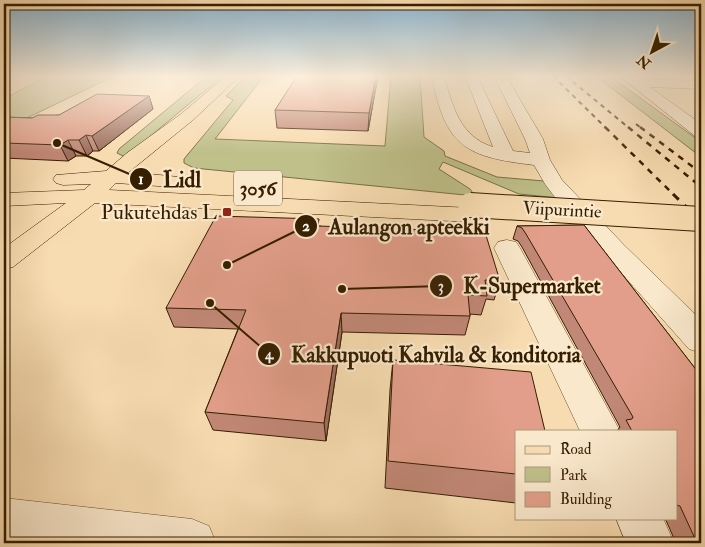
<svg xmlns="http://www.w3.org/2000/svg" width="705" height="547" viewBox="0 0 705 547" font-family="'IM FELL Double Pica',serif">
<rect width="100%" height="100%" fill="#f8dcb1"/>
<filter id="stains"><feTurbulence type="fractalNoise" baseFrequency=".004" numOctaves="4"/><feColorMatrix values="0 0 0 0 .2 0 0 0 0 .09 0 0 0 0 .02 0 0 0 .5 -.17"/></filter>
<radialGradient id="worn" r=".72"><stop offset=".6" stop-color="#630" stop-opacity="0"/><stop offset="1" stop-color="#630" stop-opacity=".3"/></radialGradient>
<path fill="#bfc08a" stroke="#7a7045" d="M52 76H114L4 129V99L37 81Z
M207 76H223L125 157 117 153 119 149Z
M246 76H264L215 139 385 146 391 76H420L424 137 444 151 445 156 497 177 544 181 559 198 519 194 443 162 439 169 470 189 475 196 194 168 184 163V159L233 100 226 96Z
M596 76H610L701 142V157Z"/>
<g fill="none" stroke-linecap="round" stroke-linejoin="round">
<g stroke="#664e2c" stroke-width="1">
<path id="minor" d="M432 76H444C452 105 460 137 493 147L465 76H477L513 151 530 153 525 139 494 76H506L543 139 550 160 562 180 624 245 701 320V353L689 349 560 204 545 184 534 165C466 157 445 147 432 76Z
M620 76H634L639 79 701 81V89L650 87 701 124V137L695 136Z
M507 240 516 242 520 248 620 431H580L494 248 498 242Z
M4 498 192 519 209 526 216 543H4Z
M616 518H663L674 543H626Z"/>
</g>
<g stroke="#351f00" stroke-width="1">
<path id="major" d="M226 76H240L193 120 129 172 179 177 182 181 179 185 172 187 116 183 109 190 471 208 479 210 483 215 479 220 471 222 95 203 13 267 4 269V248L66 203 4 206V193L84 190 91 184 63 185 56 183 53 179 56 175 106 171 127 153 181 114Z"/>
</g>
<use href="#minor" fill="#fae8cc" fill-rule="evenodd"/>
<use href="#major" fill="#f8dcb1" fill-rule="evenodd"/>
<path stroke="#351f00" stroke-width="2" stroke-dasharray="4.5 4.5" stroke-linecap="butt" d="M553 76 606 128
M566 76 629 128
M636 124 641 128"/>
<path stroke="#351f00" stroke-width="2.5" stroke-dasharray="6 6" stroke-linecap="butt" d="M605 127 674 195
M628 127 701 187
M640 127 701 173"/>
<path stroke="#351f00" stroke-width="3" stroke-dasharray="8 8" stroke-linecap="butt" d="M673 194 701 221"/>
<g stroke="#351f00" stroke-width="26" stroke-linecap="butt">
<path id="major-bridge" d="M470 205 701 219"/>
</g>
<use href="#major-bridge" stroke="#f8dcb1" stroke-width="24"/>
</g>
<path fill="#c28877" stroke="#351f00" d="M378 76 368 131 277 128 275 110Z
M149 96 153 109 99 151H93L87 156H76L68 161 4 158V117L32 118 59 115Z
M584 225 701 376V543H676L665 518H676V431H617L620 427 522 247 518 241 513 239 517 226Z
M320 226 500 281 494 300 486 299 481 315 470 314V316L465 335 342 332 326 441 213 430 205 412 238 329 174 327 166 308Z
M393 360 516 431V503L385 488 390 390Z"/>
<path fill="#9e6f61" stroke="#351f00" d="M376 76H378L368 131 369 113Z
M149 96 153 109 99 151 92 136Z
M86 135 93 151 87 156 79 140Z
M68 140 76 156 68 161 60 145Z
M341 313 342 332 326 441 324 423Z"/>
<path fill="#e29e8a" stroke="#351f00" d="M297 76H376L369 113 275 110Z
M97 94 149 96 92 136 86 135 79 140H68L60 145 4 143V117L32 118 38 115H59Z
M216 216 319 219 318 226 485 232 500 281 485 280 487 296 468 295 470 316 341 313 324 423 205 412 246 310 166 308Z
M584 225 701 376V543H697L680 506 676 505V431H632L626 420 632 419 633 417 526 234 522 228 517 226Z
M393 360 531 372 545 431H516V474L388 461Z"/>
<linearGradient id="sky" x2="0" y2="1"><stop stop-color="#8bb6d2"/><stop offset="0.5" stop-color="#fcefdc"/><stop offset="1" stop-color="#fcefdc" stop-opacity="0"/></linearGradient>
<rect width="705" height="153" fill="url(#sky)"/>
<rect fill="#8f2418" stroke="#fae8cc" stroke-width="2" x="222" y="207" width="10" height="10" rx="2.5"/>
<g text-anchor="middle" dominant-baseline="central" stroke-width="4.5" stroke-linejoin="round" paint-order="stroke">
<g font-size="18" fill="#351f00" stroke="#fae8cc">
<text transform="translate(562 210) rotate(3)">Viipurintie</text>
</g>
<rect fill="#fae8cc" stroke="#705b3d" stroke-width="1" x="234" y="170.5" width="48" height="35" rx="4"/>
<g font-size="20" font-weight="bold" fill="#351f00">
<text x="258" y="188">3056</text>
</g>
<g font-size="21" fill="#351f00" stroke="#fae8cc" text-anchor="end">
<text x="217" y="212">Pukutehdas L</text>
</g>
</g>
<path fill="none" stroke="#351f00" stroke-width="2" d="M57 143L141 179M227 265L306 226M342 289L441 286M210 303L269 354"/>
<g fill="#351f00" stroke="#fae8cc" stroke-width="2">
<circle cx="57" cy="143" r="5"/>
<circle cx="227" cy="265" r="5"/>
<circle cx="342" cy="289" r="5"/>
<circle cx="210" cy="303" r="5"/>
<circle cx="141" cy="179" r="12"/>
<circle cx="306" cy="226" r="12"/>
<circle cx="441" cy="286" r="12"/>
<circle cx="269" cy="354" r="12"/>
</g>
<g font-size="15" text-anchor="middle" font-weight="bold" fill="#fff">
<text x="141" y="184">1</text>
<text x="306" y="231">2</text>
<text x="441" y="291">3</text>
<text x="269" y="359">4</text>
</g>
<g font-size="22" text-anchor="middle" font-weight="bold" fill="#351f00" stroke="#fae8cc" stroke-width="4.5" stroke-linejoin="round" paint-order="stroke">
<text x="182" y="187">Lidl</text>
<text x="409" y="234">Aulangon apteekki</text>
<text x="532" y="293">K-Supermarket</text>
<text x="436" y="362">Kakkupuoti Kahvila &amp; konditoria</text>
</g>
<rect width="705" height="547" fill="none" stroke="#f8dcb1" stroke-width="20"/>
<rect x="5" y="5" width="695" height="537" fill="none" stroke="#351f00" stroke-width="2.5"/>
<rect x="10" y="10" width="685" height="527" fill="none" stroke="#351f00"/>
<rect x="515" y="430" width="162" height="90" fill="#fae8cc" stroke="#ab987a"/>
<rect x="525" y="446" width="25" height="8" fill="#f8dcb1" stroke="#ab987a"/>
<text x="560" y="454" font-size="15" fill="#351f00">Road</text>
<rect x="525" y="467" width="25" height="15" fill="#bfc08a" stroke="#ab987a"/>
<text x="560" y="480" font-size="15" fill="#351f00">Park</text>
<rect x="525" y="492" width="25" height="15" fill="#e29e8a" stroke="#ab987a"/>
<text x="560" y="504" font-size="15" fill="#351f00">Building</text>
<g transform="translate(652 52) rotate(220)" stroke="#fae8cc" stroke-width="4" paint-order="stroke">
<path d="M0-4L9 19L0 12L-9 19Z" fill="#351f00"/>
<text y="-8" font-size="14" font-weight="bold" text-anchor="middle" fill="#351f00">N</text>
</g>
<rect width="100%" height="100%" filter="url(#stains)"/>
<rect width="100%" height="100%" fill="url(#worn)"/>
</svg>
